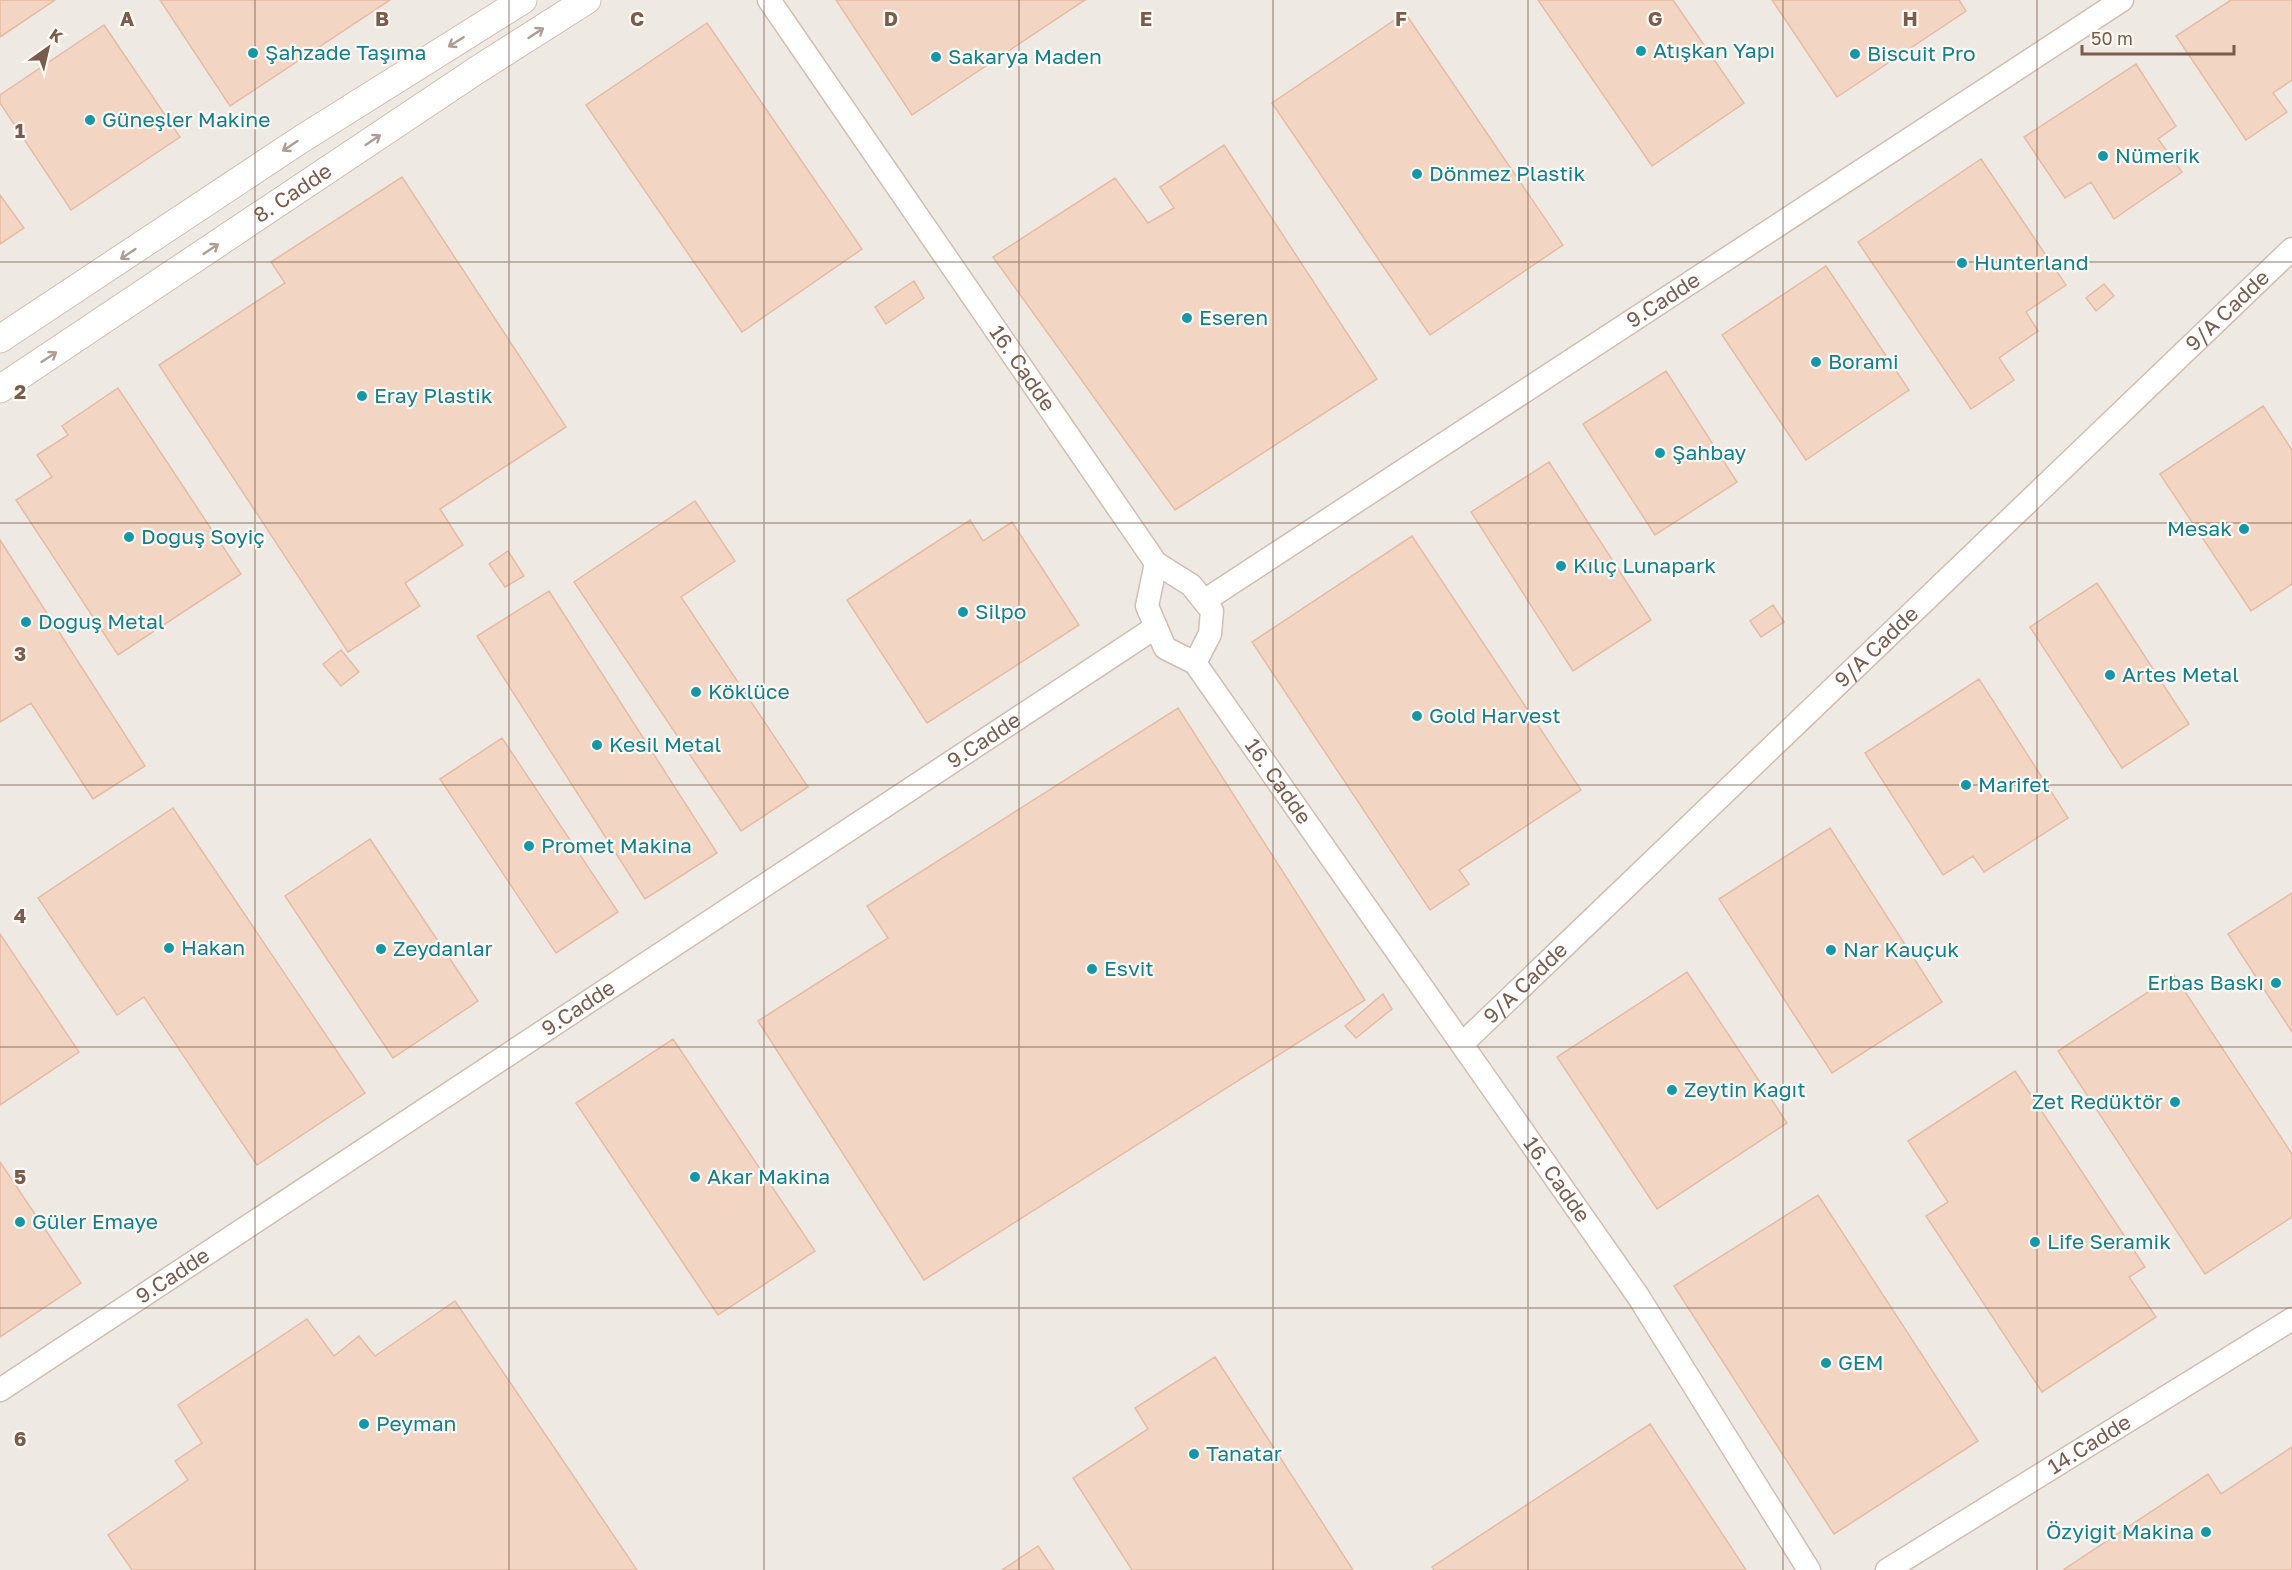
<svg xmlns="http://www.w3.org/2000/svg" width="2292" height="1570" font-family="'Golos Text',sans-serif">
	<rect width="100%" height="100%" fill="#fdf6ec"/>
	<path fill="#efe9e4" d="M0,0H2292V1570H0Z"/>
	<path fill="#f3d5c3" stroke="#e6bba3" stroke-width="1.5" d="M0,0H55L0,37Z
		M160,0H390L230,106Z
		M836,0H1085L912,115Z
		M1538,0H1673L1744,103L1652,166Z
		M1772,0H1959L1966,11L1837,97Z
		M2231,0H2292V80L2273,93L2287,112L2246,140L2176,36Z
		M1405,13L1563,245L1430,335L1272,103Z
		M707,23L862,249L742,332L586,105Z
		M104,25L180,137L71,210L0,103V95Z
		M2136,64L2176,126L2158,139L2182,172L2114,219L2091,182L2065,198L2024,137Z
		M1224,145L1377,379L1175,510L993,257L1115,178L1148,223L1174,208L1160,187Z
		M1981,159L2066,285L2026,312L2038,331L1999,358L2014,380L1971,409L1858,242Z
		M402,177L566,427L440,509L463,545L405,583L420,606L348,652L159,365L285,283L271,262Z
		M0,195L24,228L0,244Z
		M1826,266L1909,390L1806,460L1722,335Z
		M914,281L924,298L886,324L875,307Z
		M2104,284L2114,296L2096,311L2086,298Z
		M1666,371L1737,482L1655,535L1583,424Z
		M118,388L241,574L118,655L16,500L52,477L37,455L68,435L62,426Z
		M2263,406L2292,450V584L2251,611L2160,474Z
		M1549,462L1651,620L1573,671L1471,512Z
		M695,501L735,561L681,597L808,787L741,831L574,582Z
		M970,520L983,541L1012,522L1079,625L927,723L847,600Z
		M1412,536L1581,790L1459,870L1469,884L1430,910L1252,642Z
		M0,540L145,766L93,799L31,703L0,722Z
		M508,551L524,576L505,587L489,564Z
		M2097,583L2189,724L2122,768L2030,627Z
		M549,591L717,853L645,899L477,636Z
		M1773,605L1784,622L1761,637L1750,621Z
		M341,650L359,672L341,686L323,664Z
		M1979,679L2068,818L1984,872L1973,856L1943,875L1865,753Z
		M1178,708L1365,1000L924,1280L758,1021L888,938L867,906Z
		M502,738L618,912L556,953L440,779Z
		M173,808L365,1093L257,1165L144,997L117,1015L38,898Z
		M1830,828L1942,1002L1832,1073L1719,899Z
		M370,839L478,1001L393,1058L285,896Z
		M2292,893V1032L2228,934Z
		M0,934L79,1052L0,1105Z
		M1687,972L1787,1123L1657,1209L1557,1057Z
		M2174,975L2292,1154V1217L2205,1274L2058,1051Z
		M1383,994L1392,1009L1356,1038L1345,1026Z
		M673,1039L815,1251L718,1315L576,1103Z
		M2015,1071L2145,1267L2129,1277L2156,1317L2042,1392L1926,1216L1948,1202L1908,1141Z
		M0,1162L81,1283L0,1337Z
		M1818,1195L1978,1441L1834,1534L1674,1286Z
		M455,1301L637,1570H132L108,1535L188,1480L175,1461L202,1443L178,1405L307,1319L334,1356L359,1336L375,1356Z
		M1215,1357L1353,1570H1132L1073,1478L1148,1429L1135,1408Z
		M1650,1424L1746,1570H1434L1432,1567Z
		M2292,1447V1570H2063L2208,1474L2221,1494Z
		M1038,1546L1054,1570H1002Z"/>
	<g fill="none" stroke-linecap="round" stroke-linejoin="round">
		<g stroke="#d1beb0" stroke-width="25">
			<g id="minor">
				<path id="s1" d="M769,0L1156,563L1147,606L1165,648L1195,663L1638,1296L1809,1570"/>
				<path d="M1156,563L1191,585L1212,611L1210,634L1195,663"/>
				<path id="s2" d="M1204,601L2122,0"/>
				<path id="s3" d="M1462,1044L2292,249"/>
				<path id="s4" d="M0,1390L1156,627"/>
				<path id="s5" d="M1887,1570L2292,1319"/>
			</g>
		</g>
		<g stroke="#d1beb0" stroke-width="29">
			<g id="tertiary">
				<path d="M0,339L300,140L523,0"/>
				<path id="s6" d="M0,389L477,70L587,0"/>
			</g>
		</g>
		<use href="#minor" stroke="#fff" stroke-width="22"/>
		<use href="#tertiary" stroke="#fff" stroke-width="27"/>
	</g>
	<defs><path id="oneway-shaft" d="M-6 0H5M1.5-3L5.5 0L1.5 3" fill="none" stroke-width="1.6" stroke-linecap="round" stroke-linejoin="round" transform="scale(1.5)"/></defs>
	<g stroke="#af9d94">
		<use href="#oneway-shaft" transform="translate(536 33) rotate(-33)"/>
		<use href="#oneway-shaft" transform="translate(456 42) rotate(148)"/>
		<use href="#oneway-shaft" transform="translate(373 140) rotate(-34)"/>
		<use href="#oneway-shaft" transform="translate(290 146) rotate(146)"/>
		<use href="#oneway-shaft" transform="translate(211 249) rotate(-34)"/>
		<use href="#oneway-shaft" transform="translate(128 254) rotate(146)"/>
		<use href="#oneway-shaft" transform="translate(49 357) rotate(-33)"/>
	</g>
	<path fill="none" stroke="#7a5c4d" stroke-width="1.5" stroke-opacity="0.55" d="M255,0V1570M509,0V1570M764,0V1570M1019,0V1570M1273,0V1570M1528,0V1570M1783,0V1570M2037,0V1570M0,262H2292M0,523H2292M0,785H2292M0,1047H2292M0,1308H2292"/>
	<g fill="#0f9aa8" stroke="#fffaf3" stroke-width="2">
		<circle cx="1641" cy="51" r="6"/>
		<circle cx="253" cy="53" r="6"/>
		<circle cx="1855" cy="54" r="6"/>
		<circle cx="936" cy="57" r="6"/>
		<circle cx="90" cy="120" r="6"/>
		<circle cx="2103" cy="156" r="6"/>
		<circle cx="1417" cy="174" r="6"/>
		<circle cx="1962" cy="263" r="6"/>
		<circle cx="1187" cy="318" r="6"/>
		<circle cx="1816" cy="362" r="6"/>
		<circle cx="362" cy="396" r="6"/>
		<circle cx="1660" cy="453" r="6"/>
		<circle cx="2244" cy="529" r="6"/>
		<circle cx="129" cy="537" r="6"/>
		<circle cx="1561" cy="566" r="6"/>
		<circle cx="963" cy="612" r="6"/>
		<circle cx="26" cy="622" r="6"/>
		<circle cx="2110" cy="675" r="6"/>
		<circle cx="696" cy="692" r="6"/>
		<circle cx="1417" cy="716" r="6"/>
		<circle cx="597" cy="745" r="6"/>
		<circle cx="1966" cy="785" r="6"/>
		<circle cx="529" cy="846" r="6"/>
		<circle cx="169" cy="948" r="6"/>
		<circle cx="381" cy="949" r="6"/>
		<circle cx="1831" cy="950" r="6"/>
		<circle cx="1092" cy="969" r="6"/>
		<circle cx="2276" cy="983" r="6"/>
		<circle cx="1672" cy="1090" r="6"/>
		<circle cx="2175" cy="1102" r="6"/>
		<circle cx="695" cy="1177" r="6"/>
		<circle cx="20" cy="1222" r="6"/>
		<circle cx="2035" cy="1242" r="6"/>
		<circle cx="1826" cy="1363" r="6"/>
		<circle cx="364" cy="1424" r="6"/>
		<circle cx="1194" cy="1454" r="6"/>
		<circle cx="2206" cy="1532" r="6"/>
	</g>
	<g text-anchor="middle" stroke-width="4.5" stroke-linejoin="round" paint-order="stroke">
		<g font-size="21" fill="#0d838f" stroke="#fffaf3" text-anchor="start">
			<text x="1653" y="58">Atışkan Yapı</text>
			<text x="265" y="60">Şahzade Taşıma</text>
			<text x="1867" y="61">Biscuit Pro</text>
			<text x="948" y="64">Sakarya Maden</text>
			<text x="102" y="127">Güneşler Makine</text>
			<text x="2115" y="163">Nümerik</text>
			<text x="1429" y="181">Dönmez Plastik</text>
			<text x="1974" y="270">Hunterland</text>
			<text x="1199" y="325">Eseren</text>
			<text x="1828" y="369">Borami</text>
			<text x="374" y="403">Eray Plastik</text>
			<text x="1672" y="460">Şahbay</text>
			<text x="2232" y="536" text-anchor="end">Mesak</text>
			<text x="141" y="544">Doğuş Soyiç</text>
			<text x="1573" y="573">Kılıç Lunapark</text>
			<text x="975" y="619">Silpo</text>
			<text x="38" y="629">Doğuş Metal</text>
			<text x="2122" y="682">Artes Metal</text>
			<text x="708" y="699">Köklüce</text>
			<text x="1429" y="723">Gold Harvest</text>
			<text x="609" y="752">Kesil Metal</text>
			<text x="1978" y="792">Marifet</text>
			<text x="541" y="853">Promet Makina</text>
			<text x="181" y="955">Hakan</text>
			<text x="393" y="956">Zeydanlar</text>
			<text x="1843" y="957">Nar Kauçuk</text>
			<text x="1104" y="976">Esvit</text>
			<text x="2264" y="990" text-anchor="end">Erbas Baskı</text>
			<text x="1684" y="1097">Zeytin Kağıt</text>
			<text x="2163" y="1109" text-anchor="end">Zet Redüktör</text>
			<text x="707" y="1184">Akar Makina</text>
			<text x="32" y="1229">Güler Emaye</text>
			<text x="2047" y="1249">Life Seramik</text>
			<text x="1838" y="1370">GEM</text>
			<text x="376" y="1431">Peyman</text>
			<text x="1206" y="1461">Tanatar</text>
			<text x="2194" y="1539" text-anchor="end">Özyiğit Makina</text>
		</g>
		<g font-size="21" fill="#7a5c4d" stroke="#fffaf3">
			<text dy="7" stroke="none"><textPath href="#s6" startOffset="352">8. Cadde</textPath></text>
			<text dy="7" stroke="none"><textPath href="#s2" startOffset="549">9.Cadde</textPath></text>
			<text dy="7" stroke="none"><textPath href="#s3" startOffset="1060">9/A Cadde</textPath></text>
			<text dy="7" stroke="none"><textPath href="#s1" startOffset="447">16. Cadde</textPath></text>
			<text dy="7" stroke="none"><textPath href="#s3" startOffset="574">9/A Cadde</textPath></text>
			<text dy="7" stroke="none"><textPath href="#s4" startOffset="1179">9.Cadde</textPath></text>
			<text dy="7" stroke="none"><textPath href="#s1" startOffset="951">16. Cadde</textPath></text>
			<text dy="7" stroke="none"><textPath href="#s3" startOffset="88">9/A Cadde</textPath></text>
			<text dy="7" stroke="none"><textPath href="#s4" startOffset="693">9.Cadde</textPath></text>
			<text dy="7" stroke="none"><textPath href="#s1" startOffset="1437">16. Cadde</textPath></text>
			<text dy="7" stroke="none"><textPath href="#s4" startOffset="207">9.Cadde</textPath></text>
			<text dy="7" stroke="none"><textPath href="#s5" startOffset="238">14.Cadde</textPath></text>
		</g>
	</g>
	<g font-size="20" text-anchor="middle" font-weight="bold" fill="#7a5c4d" stroke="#fffaf3" stroke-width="4.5" stroke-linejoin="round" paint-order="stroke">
		<text x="127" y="26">A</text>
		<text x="382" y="26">B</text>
		<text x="637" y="26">C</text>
		<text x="891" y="26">D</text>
		<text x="1146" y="26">E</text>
		<text x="1401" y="26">F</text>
		<text x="1655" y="26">G</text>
		<text x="1910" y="26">H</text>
		<text x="20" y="138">1</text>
		<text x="20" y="399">2</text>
		<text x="20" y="661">3</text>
		<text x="20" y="923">4</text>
		<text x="20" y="1184">5</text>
		<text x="20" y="1446">6</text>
	</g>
	<g transform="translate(48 48) rotate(34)" stroke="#fffaf3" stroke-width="4.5" paint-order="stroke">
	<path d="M0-4.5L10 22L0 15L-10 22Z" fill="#7a5c4d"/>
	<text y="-9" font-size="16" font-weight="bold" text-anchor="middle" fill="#7a5c4d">K</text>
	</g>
	<path d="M2082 45v9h152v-9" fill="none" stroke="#7a5c4d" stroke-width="3"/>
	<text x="2091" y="45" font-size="18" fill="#7a5c4d" stroke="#fffaf3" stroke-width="4.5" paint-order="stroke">50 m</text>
</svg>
